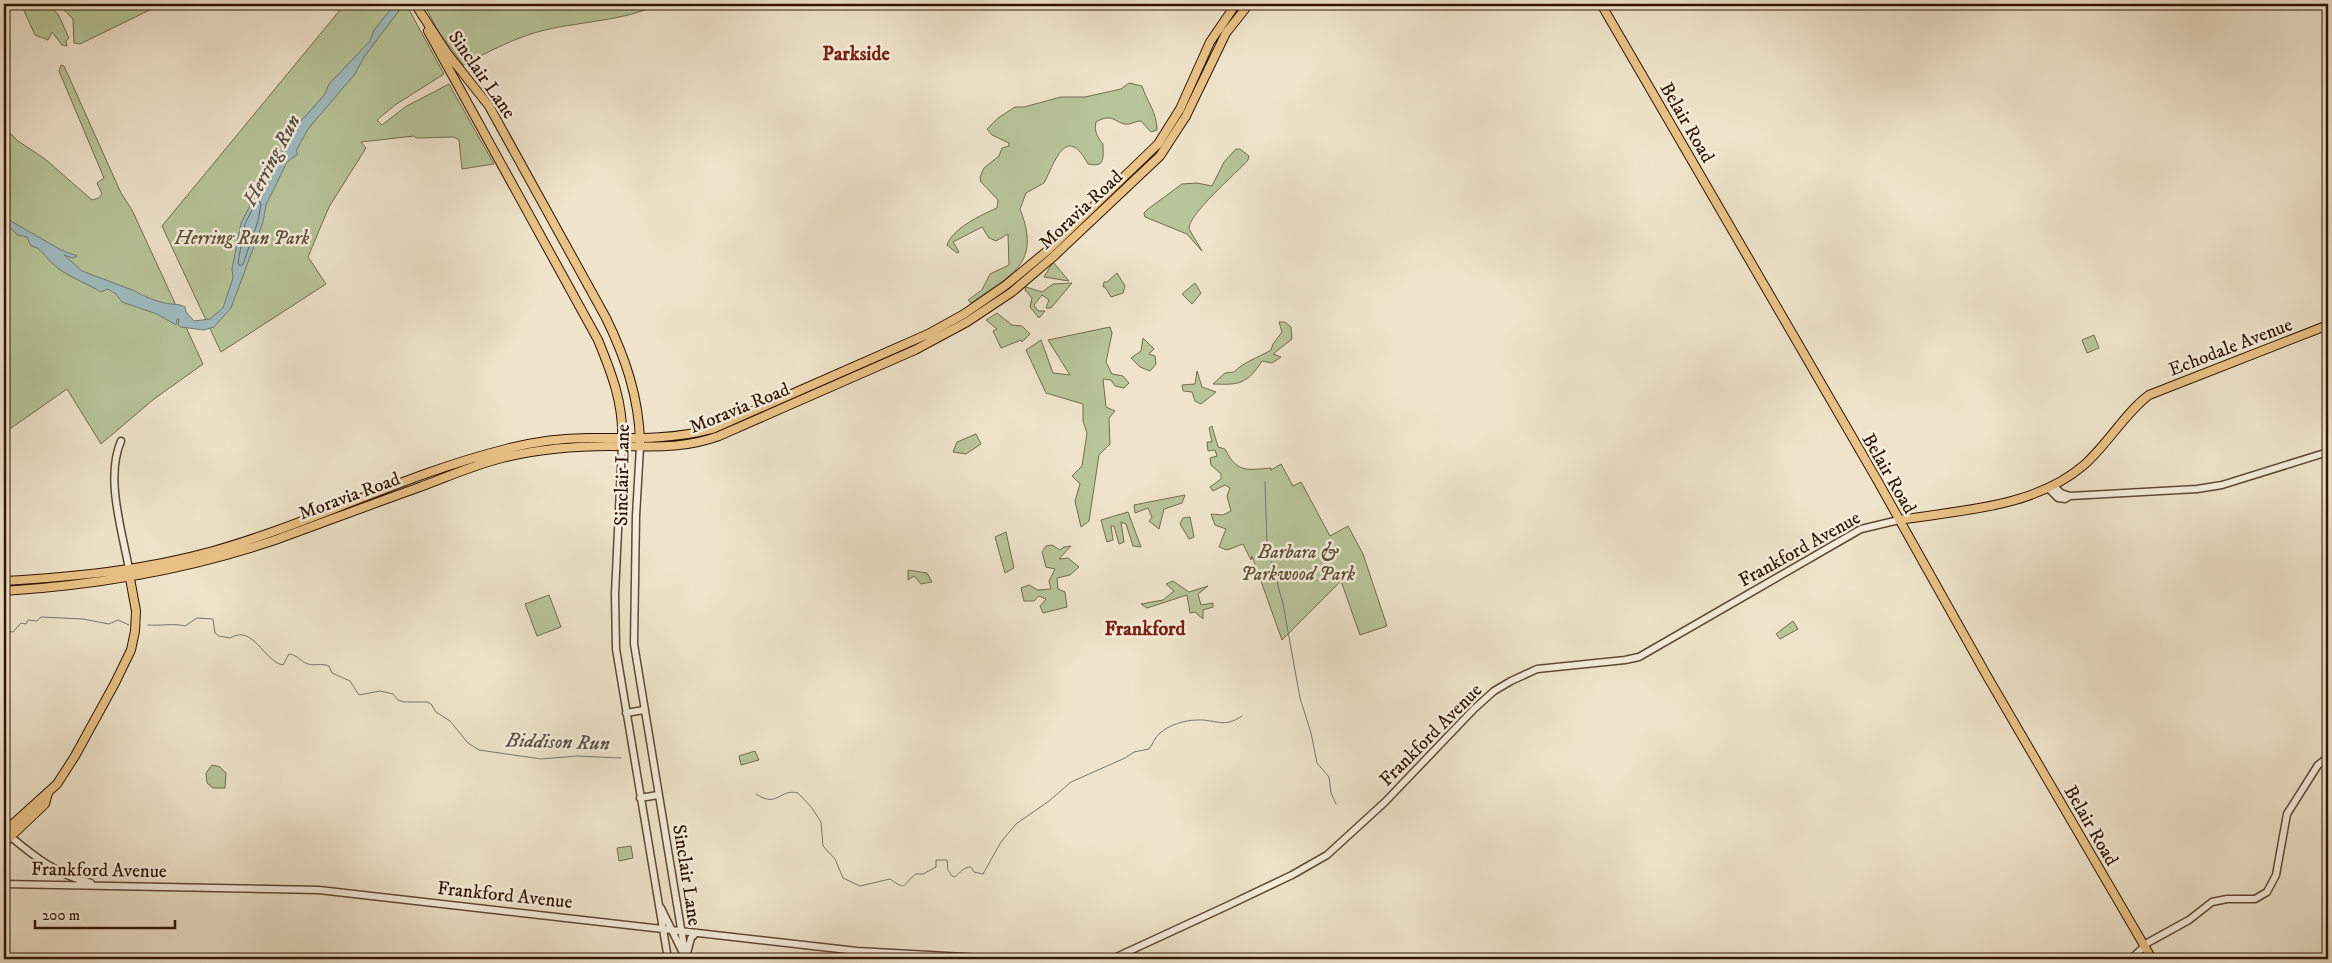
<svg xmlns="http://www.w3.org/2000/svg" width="2332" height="963" font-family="'IM FELL DW Pica',serif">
	<rect width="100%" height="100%" fill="#efe4cb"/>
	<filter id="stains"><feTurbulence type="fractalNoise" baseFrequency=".004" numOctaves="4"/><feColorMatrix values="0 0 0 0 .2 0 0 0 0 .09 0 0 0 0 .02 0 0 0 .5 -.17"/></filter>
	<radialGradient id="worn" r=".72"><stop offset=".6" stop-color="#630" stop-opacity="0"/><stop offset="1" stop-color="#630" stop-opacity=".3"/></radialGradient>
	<path fill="#b7c599" stroke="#746c4e" d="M21,4H47L58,14L69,38L66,41L67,46L62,45L52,32L48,40L35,35Z
		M58,4H162L80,44L74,43L73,19Z
		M345,4H406L444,74L395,105L377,120L382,125L405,107L449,84L494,164L462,169L459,140L454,137L416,138L414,136L361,142L366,148L329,207L308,257L326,284L221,352L162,226Z
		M424,4H660C623,21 584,21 545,30C516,37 490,51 463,65L438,31Z
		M61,65L64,66L121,193L132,210L203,364L154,399L101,444L67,389L4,433V127L18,141L45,159L92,200L99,198L102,194L97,183L104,178L59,71Z
		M1129,83L1142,86C1147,102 1157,112 1157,130L1151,132L1141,121C1136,121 1133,123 1129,124C1117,126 1114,111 1096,122C1094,131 1097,137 1103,144C1103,157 1106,168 1088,164C1066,123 1055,162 1044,183L1026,193L1020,209C1042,265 1011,274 971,303L968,300L982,290L990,274L1009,265L1008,234L996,241L989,238L982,227L953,242L959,252L957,253L947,245C953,228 981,215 997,208L998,200L981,182L980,177L984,168L999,156L1002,148L1009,146V143L992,135L987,129L998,118L1015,107H1024L1061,97H1085L1121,89Z
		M1236,149H1240L1249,156L1248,160C1236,174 1188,214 1189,229L1202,251L1187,234L1145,217L1144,213L1148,209L1182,184L1197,183L1212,186L1224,162Z
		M1053,262L1069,281L1044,277Z
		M1117,273L1125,286L1123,293L1111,297L1105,287H1103L1104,282H1107Z
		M1072,283L1051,308H1046L1049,300L1042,295L1034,305L1038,311H1045L1039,318L1030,307L1032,298L1025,290L1026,287L1042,292L1053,284Z
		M1195,283L1201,293L1192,304L1182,294Z
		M997,313L1012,325L1022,326L1030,334L1022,342L1021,340L1001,348L993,331L997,329L986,320Z
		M1279,322H1285L1291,327L1292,339L1273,354L1281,357L1272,363L1262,361C1247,384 1240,385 1213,384L1225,373L1234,372C1242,363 1259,357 1271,350L1273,344L1282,332Z
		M1110,327L1112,333L1106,362L1112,374L1123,376L1129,383L1124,388L1115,386L1111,380L1103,379L1106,407L1115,411L1109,418L1110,444L1099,455L1089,521L1081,527L1075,501L1080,484L1072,476L1082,466L1087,433L1083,421V404L1046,393L1026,350L1041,340L1053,373L1070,375L1048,340Z
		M2094,335L2099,348L2087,353L2082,340Z
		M1143,338L1154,349L1149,354L1155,356L1156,364L1150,371L1140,367L1131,358L1141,351Z
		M1197,371L1202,387L1216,392L1201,404L1195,401L1192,392L1183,391L1182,385L1195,384Z
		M1212,426L1218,447L1225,449C1237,473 1246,470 1271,468V470L1281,464L1293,486L1301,482L1330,536L1348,526L1363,554L1387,626L1360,635L1341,581L1282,640L1252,556L1251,560L1243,544L1227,550L1219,547L1226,529L1215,525L1211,514L1223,515L1231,511L1227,496L1230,488L1225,485L1213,491L1210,487L1221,479V474L1211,465L1210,458L1217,456L1215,450L1208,451L1207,442H1212L1209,428Z
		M976,434L981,444L966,454L953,452L957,442Z
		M1185,495L1182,503L1164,509L1159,529L1149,521L1152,517L1148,508L1135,513L1134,505Z
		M1128,512L1141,547L1133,546L1126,524L1121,522L1124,542L1119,544L1114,526H1111L1113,540L1107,542L1101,520Z
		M1190,517L1194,537L1189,539L1180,524L1183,518Z
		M1006,532L1014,568L1005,573L995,537Z
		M1052,545L1060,550L1064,547L1071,546L1059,559L1068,558L1079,567L1070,575L1057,578L1058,589L1065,592L1067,607L1043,613L1040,606L1046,599L1039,596L1034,601H1024L1021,588L1029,585L1038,590L1051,589L1049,581L1055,569L1046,567L1042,552L1046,546Z
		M908,570L927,573L932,582L921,584L914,576L908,580Z
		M1173,581L1189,592L1208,586L1198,594L1201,605L1213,603V607L1203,610V619L1195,612L1190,613L1187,595L1147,608L1141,604L1163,600L1174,591L1166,584Z
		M549,595L561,627L537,636L525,604Z
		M1793,621L1798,629L1780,639L1776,634Z
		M755,751L759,760L741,765L739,756Z
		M212,765L220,767L226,773L225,788H213L207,783L206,773Z
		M631,846L633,858L619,861L617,848Z"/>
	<path fill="#9fbcc2" stroke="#737976" d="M395,4H404L364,57L355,74L308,129L296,151L298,154L287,162L266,205L263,222L231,308L214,327L204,330L181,327L178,325L179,319H177L176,325L157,314L122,302L116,294L108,289L101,292C85,282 65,276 52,263C45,257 42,248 31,246L27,237L17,235L14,231L4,224V217L61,250L77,256L73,258L64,255L82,271L135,291C143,296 155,301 165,303C172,305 178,303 185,307L186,312L194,321L210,319L223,308L233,278L232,269L241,223L264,178L274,167L293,130L325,94L329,84L370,41L374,30Z"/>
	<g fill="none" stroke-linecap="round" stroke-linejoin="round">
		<path stroke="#686862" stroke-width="1" d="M259,201L261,204L258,221L243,264L240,266L238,263L245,224L256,202Z"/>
		<path stroke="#737976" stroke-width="1" d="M1265,482L1267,544L1283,604L1300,698L1311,733L1317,763L1329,777L1331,793L1336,804
			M4,608L6,609L4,617
			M4,624L7,631L13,632L21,623L26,624L28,620L37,621L41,617L83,619L109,624L118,620L129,625
			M148,625C161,626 173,623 185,626L197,618L213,619L215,633L219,636L230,638C254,624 263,661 283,665L289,654C298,655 301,662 308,664C315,666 321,663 329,666L332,673L350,681L359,695L380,691L393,694L398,700L404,702H427L431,704L436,712L450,721L468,743L479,750L541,759L577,756L621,758
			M756,794C778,809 779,788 798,793L812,808L821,822L823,846L835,859L843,878L860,886L890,879C908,892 902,884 916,874H923L936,867V860H947L948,870L952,876L955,877C960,873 963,867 971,867L974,872L983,874L1001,842L1016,824L1049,801L1071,782L1125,758L1134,752L1149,749C1153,744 1155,737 1160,733C1169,725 1185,720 1197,720C1216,719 1223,729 1242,716"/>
		<g stroke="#604835" stroke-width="9">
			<path id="minor" d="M121,441C105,478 122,530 129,569
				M622,446L615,594L616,649L668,959
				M640,447L636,516L634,644L686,959
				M2054,486L2061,493L2070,496L2197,489L2222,485L2328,452
				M2049,489L2058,498L2065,499L2070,496
				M626,713L644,710
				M640,798L658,795
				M11,837C36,858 58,875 91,883
				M4,884L319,890L857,951L1001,959
				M661,908L682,951
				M686,957L691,938L696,933
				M1112,959L1229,905L1292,875L1327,855L1385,802L1474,709L1494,691L1511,681L1537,669L1625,660L1639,657L1861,529L1899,520
				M2131,959L2149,942L2189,920L2212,902L2227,899H2255L2267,892L2276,875L2287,814L2318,765L2328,757"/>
		</g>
		<g stroke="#301403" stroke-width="10">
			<path id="major" d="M415,4L447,53L489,106L606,318C625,357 639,397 640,442
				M1601,4L1876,478L1987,676L2152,959
				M428,31L598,340C612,374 624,405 622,442
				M1899,520C1961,510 2034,508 2084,465C2108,444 2124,414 2149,395L2328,325
				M4,581C74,577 145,570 213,551C313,523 405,474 506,449C533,442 560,438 588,438C629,438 672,440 712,429L928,334L964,314L1006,285L1047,251L1158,144L1180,109L1210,42L1236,4
				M4,591C98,585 188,570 278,539C325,522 372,504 420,487C447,477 474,465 502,458C538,449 573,446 610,446C650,446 680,450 719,436L915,350L967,322L1012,292L1053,257L1160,156L1186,116L1226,33L1249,4
				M4,832L57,784L75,756L115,683L131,650L135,631L136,611L129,573
				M4,843L45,804L48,793"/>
		</g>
		<use href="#minor" stroke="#f5eddd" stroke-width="6"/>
		<use href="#major" stroke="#e8c286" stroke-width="8"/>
	</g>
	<g text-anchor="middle" stroke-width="5" stroke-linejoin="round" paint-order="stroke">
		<g font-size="19" fill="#301403" stroke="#f5eddd">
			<text transform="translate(483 74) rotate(55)" y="7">Sinclair Lane</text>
			<text transform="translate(1688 122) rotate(60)" y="7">Belair Road</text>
			<text transform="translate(1080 209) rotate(-43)" y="7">Moravia Road</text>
			<text transform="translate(2230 346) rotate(-21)" y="7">Echodale Avenue</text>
			<text transform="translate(739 407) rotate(-22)" y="7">Moravia Road</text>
			<text transform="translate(1890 473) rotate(60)" y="7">Belair Road</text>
			<text transform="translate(621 475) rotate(-89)" y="7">Sinclair Lane</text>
			<text transform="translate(349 495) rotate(-20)" y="7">Moravia Road</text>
			<text transform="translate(1799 548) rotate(-29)" y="7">Frankford Avenue</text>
			<text transform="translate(1430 734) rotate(-45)" y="7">Frankford Avenue</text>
			<text transform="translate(2092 825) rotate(60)" y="7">Belair Road</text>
			<text transform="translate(99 869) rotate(1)" y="7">Frankford Avenue</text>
			<text transform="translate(688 875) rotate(81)" y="7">Sinclair Lane</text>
			<text transform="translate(505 894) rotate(6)" y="7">Frankford Avenue</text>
		</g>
		<g font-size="19" font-style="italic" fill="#5f5238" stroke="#f5eddd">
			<text x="242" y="244">Herring Run Park</text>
			<text x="1298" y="558">Barbara &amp;<tspan x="1298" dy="22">Parkwood Park</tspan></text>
		</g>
		<g font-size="20" font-weight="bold" fill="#7a1f14" stroke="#f5eddd">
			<text x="856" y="60">Parkside</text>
			<text x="1145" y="635">Frankford</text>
		</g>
		<g font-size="20" font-style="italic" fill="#574f46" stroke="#f5eddd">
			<text transform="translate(271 160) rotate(-62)" y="7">Herring Run</text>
			<text transform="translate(558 741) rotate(2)" y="7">Biddison Run</text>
		</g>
	</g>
	<rect width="2332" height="963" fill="none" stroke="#efe4cb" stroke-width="20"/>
	<rect x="5" y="5" width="2322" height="953" fill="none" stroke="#301403" stroke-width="2.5"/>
	<rect x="10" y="10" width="2312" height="943" fill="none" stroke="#301403"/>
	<path d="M35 920v8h140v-8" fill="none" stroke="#301403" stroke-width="2.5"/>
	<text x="42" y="920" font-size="15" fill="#301403" stroke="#f5eddd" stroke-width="4" paint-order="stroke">200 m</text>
	<rect width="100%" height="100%" filter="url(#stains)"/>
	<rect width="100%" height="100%" fill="url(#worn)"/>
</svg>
